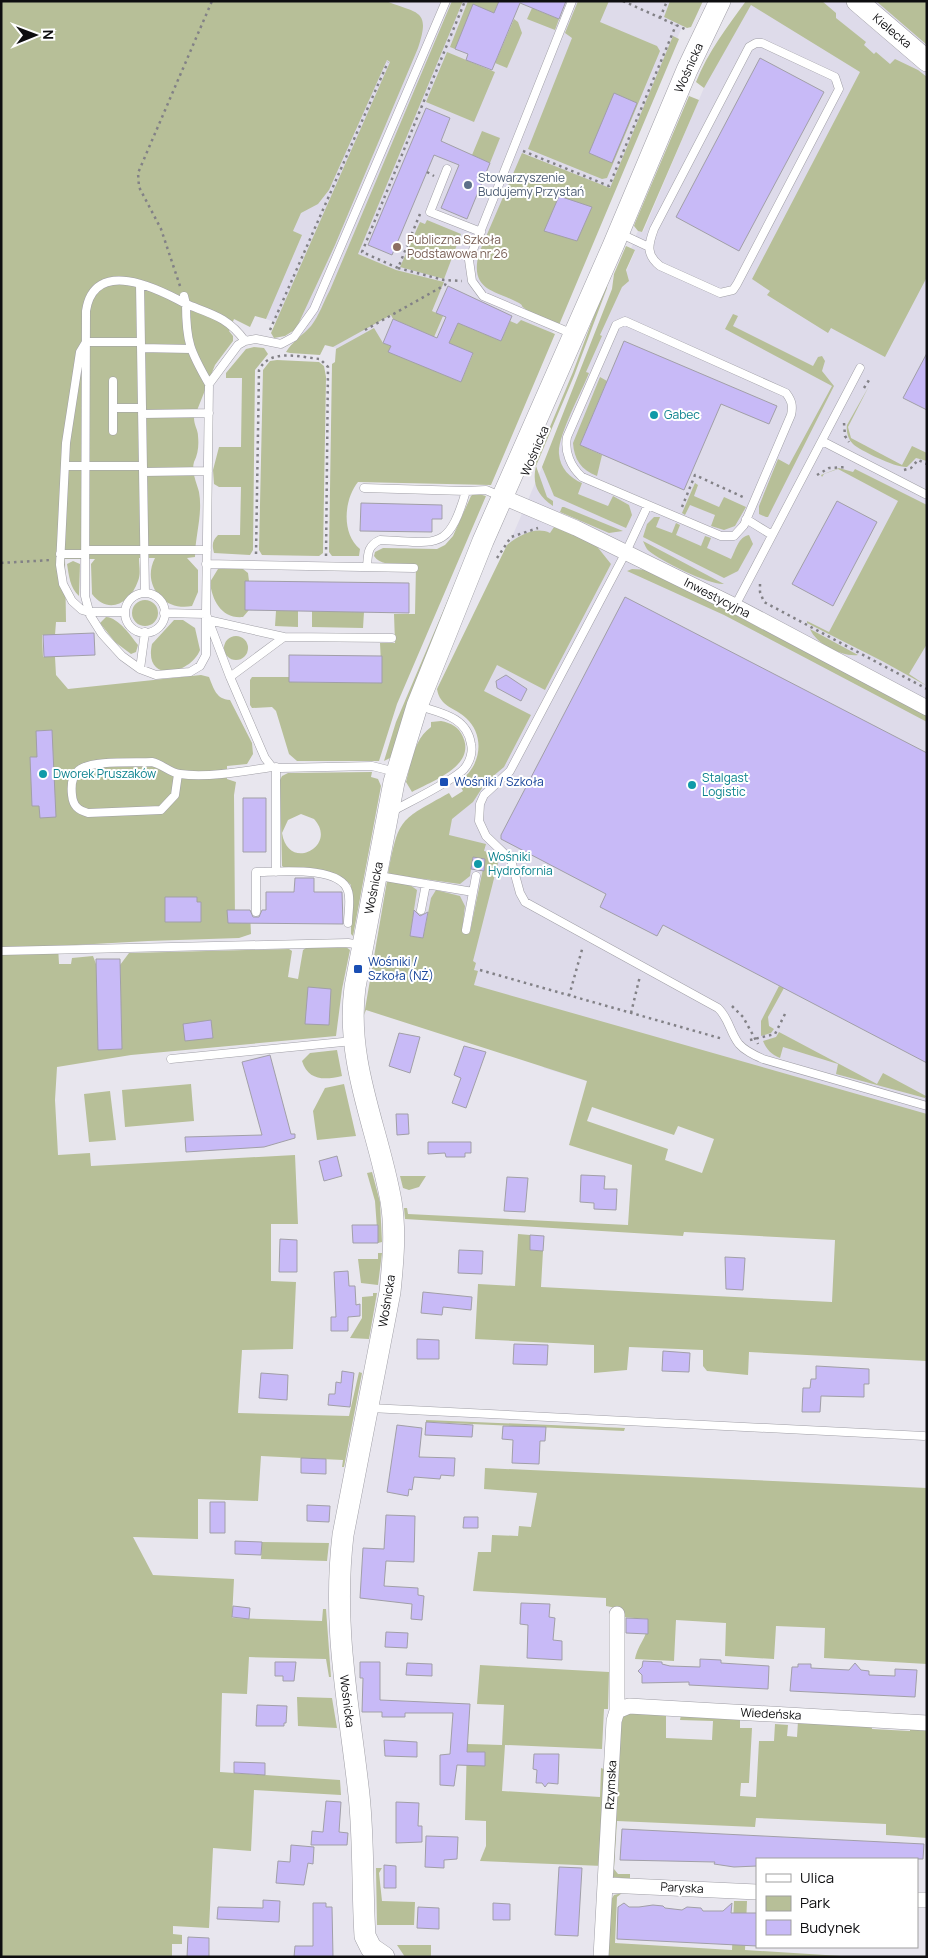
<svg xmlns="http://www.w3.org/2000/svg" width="928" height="1958" font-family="Manrope,sans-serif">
	<rect width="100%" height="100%" fill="#e8e6ee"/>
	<path fill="#dedbea" d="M310,1H693L512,428L335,362L336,348L302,339L291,328L255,315Z
		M753,1H927V1186L544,1068L521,1043L377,949L400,830L480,783L497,717L444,695L635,251L631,249L636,235L638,231L643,232L706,83Z"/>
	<path fill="#b7bf98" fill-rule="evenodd" d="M1,1H386C418,14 431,9 418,48L335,245L296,329L285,336L274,338L271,333L390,62L387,60L329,190L318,204L301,213L293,231L302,235L266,319L255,316L250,327L234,319L229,331L233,336V341L215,365L194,418C194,425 198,430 198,436C199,446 198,454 194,462C191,472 197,483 199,492C203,514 195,536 195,557L187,558L198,570V592L192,606C164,612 141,584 155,558H139C139,566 141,574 138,581C130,604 108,615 92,594L91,564L95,559H65L66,622H56L55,635H42L43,657H55L56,675L68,689L201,675L209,677C214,689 216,699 230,700L252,743L253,754L247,764L227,766V779L236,782L234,795L235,923L250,912L251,934L239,938L148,941L58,946L59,964H71L72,958L93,956L96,964L99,1050L122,1049L120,965L129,953L289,949L292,951L288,977L298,979L303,950L306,948L345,946L350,950L342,989L336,1036L131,1055L57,1067L55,1100L58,1155L90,1153L91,1166L295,1155L298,1224H271V1281L296,1282L293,1349L242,1350L238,1413L349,1416L359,1372L362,1373L344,1467H342L343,1460L261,1456L258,1501L198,1499V1539L133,1537L153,1575L234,1579L232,1618L322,1621L323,1609H326L331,1677H329L326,1659L249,1657L247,1694L222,1693L220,1772L340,1780L341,1795L254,1790L251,1851L213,1848L209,1928L173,1926V1934L182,1935V1944H172V1957H1Z
		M452,1H463L358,254L396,270L444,282L432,311L443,316L434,337L393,319L391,315L333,347L325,345L320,355L290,353L286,352C291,343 304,334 311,326C319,316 324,301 330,290Z
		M468,1H499L494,13L473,5L455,49L450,47Z
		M578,1H609L600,22L657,46L660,51L607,178L602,179L528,149L572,38L565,33Z
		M670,1H703L691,27L687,28L664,17Z
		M746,1H822L836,13V18L866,42L864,45L874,54L876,52L890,64L895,59L918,70L927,77V277L885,357L831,328L828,333L767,295L770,291L752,279L860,72L751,5L704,88L696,82C708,52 727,27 746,1Z
		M876,1H927V45Z
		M532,8L559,19L555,30L527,19Z
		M514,19L518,22L522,33L507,68L495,63Z
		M673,36L679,39L559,325C549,320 533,316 524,308C519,304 525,307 519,303C495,290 469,291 479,253L522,153L610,188Z
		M447,52L495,72L474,122L426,102Z
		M689,96L699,100L642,232L638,231L634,226L635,223Z
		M482,131L500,138L490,163L472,155Z
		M427,220L461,234L444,279L400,267L420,222L425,224Z
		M626,246L635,250L626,270L629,281L622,287L600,335L602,336L586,372L589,373C582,391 557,437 559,454C560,468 570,478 582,483L578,494L608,506L613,496L629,505L632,515L626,528L554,496L542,467L612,289L614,274Z
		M608,278L607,288L574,376L536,466L547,497L553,501V506C537,495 532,484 536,466L534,465L573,372Z
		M733,314L738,316L733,326L813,366L818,357L822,356L825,361L822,371L834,386L768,517H766L759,514V506L778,459L789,465L832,386L725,329Z
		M521,320L555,334L491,485L358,482C344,499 341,534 360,549L359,556H332L329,552L332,364L335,362L336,349L374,328L383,343L391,346L389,352L461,382L473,354L449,343L458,323L501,341L510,321L517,324Z
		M254,347L264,348L268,354L255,370L253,550L250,555L214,553C212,545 212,541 218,535H240L241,487H219L214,484L213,470L219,447H241L242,378H226V373L246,349Z
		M277,360L319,362L324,366L326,377L323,553L319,556L262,555L259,550L263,370L270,361Z
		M600,377L607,381L580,445L602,455L597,476C581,470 574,459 573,443Z
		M869,386L848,427L851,438L902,465L912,446L927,453V461L916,458L907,467C896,468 861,451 853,444C848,439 846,432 847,425Z
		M839,468L853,472L855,469L927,505V644L909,674L927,686L882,661L807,623V621L829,632L898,501L838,469L824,474L822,477L821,475Z
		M695,483L698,485L694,496L719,507L724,497L746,507L735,526L724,530L711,526L715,515L690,505L685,515L682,513Z
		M475,493L486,496L397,704L379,761H297L289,754L276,711L272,707L252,708L250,705V680L252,677H289V682L382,683L380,643H395L394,614H415L416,565C404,563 382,568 374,556L375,552L383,548L437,549L445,545L453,536L471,496Z
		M562,507H564L623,531L609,533L560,512Z
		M654,517H660L656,527L672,533L676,523L680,525L676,535L701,546L705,536L711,538L707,548L731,559C736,550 738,537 749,535L753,544L738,571L724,578L643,537L647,524Z
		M554,527L595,544L611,564L545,690L497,665L484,691L531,715L504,767L486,782L473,802L452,819L449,835L486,844L484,851L500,855L473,961L476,963L474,970L478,971L474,985L927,1114V1361L749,1352L748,1375L707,1371L703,1366V1350L629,1347L627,1370L594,1373V1345L475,1339L478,1284L515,1286L518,1234L530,1235V1250L543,1251L541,1287L832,1302L835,1240L684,1232L683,1236L405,1219L404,1208H407L408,1214L628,1225L632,1165L569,1145L587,1081L366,1010L364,1015L387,881L410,885L417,890L410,936L423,938L431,898L436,890L460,896L465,906L462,931L470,932L485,859L473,857L470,876L460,884L388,874C399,817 399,821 449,793L452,798L463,791L458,782C481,768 486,736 466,718C454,707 440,707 437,689L507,545C519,535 536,526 550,533ZM592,1107L674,1135L678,1126L714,1139L702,1173L665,1160L668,1149L587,1121Z
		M643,541L724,584C709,585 661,561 649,551C646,549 645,545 643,541Z
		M472,543L392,757L384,761L396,722Z
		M73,561L80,564L79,596C70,588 69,576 67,564Z
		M231,567L243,569L248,573L249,581H245V610H249L243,617C222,619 212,601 210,582L218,569Z
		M632,569L650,570L927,716V722L724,615L627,571Z
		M132 613a13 13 0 1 1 26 0a13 13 0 1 1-26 0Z
		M276,611H298V627L275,626Z
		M312,611L364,612L363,628L312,627Z
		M106,617C119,618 130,635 138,645L136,652L131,654L115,642L100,623Z
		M174,620H183L195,628L200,650C191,674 143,685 152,644Z
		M810,629L858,655C842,657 816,644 810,629Z
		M224 648a12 12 0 1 1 24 0a12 12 0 1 1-24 0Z
		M441,721C451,723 459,727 463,737C476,766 432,781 412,792L406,782C411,763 414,739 431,727V722Z
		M372,772L371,777L378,779L381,786L353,936L351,934V885C332,867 309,869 285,868L282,866L280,780L282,776L288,773ZM301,814L314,819C339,846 288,873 282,833L288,820Z
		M779,986L784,988L768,1017L769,1026L774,1029L771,1033L761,1036V1021Z
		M779,1032L877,1084L883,1073L926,1096L925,1098L836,1074L838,1064L783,1047L780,1058C771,1054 767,1050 763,1041L776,1037Z
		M337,1050L342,1076C325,1080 308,1081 302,1061L310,1053Z
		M191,1084L194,1121L125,1127L122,1090Z
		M344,1084L356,1136L317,1140L313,1111L325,1088Z
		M110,1091L116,1140L89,1142L84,1094Z
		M372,1172L380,1202L382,1242L378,1243L375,1201L367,1173Z
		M400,1176H426L419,1187L409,1190L403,1188Z
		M378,1253H382L378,1285L361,1283L358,1259H378Z
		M373,1293H377L369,1339L350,1338L362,1318V1297L373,1296Z
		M426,1420L625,1428L624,1431L426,1422Z
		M485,1468L927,1488V1664L824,1658L825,1628L776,1626L774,1659L725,1656L726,1623L676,1620L674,1661L635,1659C639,1641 648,1639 648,1619L621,1617V1609L606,1606V1598L473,1591L478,1552H491L492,1535L518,1536L519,1526L531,1527L537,1493L484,1489Z
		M262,1542L329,1543L327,1561L261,1559Z
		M480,1665L609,1672L608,1709H604L602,1749L505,1745L502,1791L600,1797L601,1768L604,1769L603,1866L480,1861L486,1846V1821L465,1820L467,1744L502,1745L504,1705L477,1704Z
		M297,1697L332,1698L337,1728L298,1726Z
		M627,1713L666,1715V1738L712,1740L713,1721L680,1720L681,1715L740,1719V1728H752L749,1783H741L740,1796L756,1797L759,1741H774L775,1724L788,1725L787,1736L797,1737L798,1721L872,1726V1729L910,1731V1727L927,1728V1838L886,1835V1824L756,1818L755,1827L617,1821L614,1869L618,1874H630V1879L613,1877L612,1875L621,1718Z
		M376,1868H382L379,1873L382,1901L415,1902L414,1925H377Z
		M622,1893L617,1897L615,1943L732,1950L734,1901H747L745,1950L857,1957H606L611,1900L614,1895Z
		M397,1945H431V1957H405Z"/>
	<path fill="#c8baf7" stroke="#a19fa7" d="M499,1H566L559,19L520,3L492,70L466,60L468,54L455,49L473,4L494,13Z
		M760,58L824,92L739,251L676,217Z
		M614,93L637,103L612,163L589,153Z
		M426,108L450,118L441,141L490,163L467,219L441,208L459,165L434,155L392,255L368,245Z
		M559,196L592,207L577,241L544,231Z
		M448,286L512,316L501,341L458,323L449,343L473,353L461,382L388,352L391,346L383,343L393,319L437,338L446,317L436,313Z
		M624,341L777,406L769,424L721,404L684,490L580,445Z
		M927,353V410L903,398Z
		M837,501L877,522L833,606L792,584Z
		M361,503L442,505V519H432V532L360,531Z
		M245,581L409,583V613L245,610Z
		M625,597L927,753V1063L663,925L657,936L600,907L606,894L501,839V835Z
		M94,633L95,655L44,657L43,635Z
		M289,655L382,656V683L289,682Z
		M506,675L527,689L521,701L497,688L496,681Z
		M52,730L56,817L40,818L39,806H32L30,757H37L36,731Z
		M243,798H266V852H243Z
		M473,857L485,859L484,871L471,869Z
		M295,878H314V892H342L343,924L228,923L227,910H250L253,917H259L262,910H266V892H294Z
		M165,897H197V902H201V922H165Z
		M414,910L420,916L428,912L423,938L410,936Z
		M96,959H120L122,1049L98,1050Z
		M308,987L331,989L329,1025L305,1024Z
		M211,1020L213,1038L185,1041L183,1024Z
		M399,1033L420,1037L410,1073L389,1066Z
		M464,1046L486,1052L466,1108L452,1103L461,1078L454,1075Z
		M270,1055L291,1134H295V1138L264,1147L186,1152L185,1137L262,1135L242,1062Z
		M396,1114H408L409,1134L397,1135Z
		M428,1142H471V1153H465V1157H446L445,1153L428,1154Z
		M337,1156L342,1176L324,1181L319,1161Z
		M581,1175L605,1176L604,1189H617L616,1210L594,1209V1203L580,1202Z
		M507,1177L528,1178L525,1212L504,1211Z
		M352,1225H378V1243H353Z
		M530,1235L544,1236L543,1251L530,1250Z
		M280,1239L297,1240V1272H279Z
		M459,1250L483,1251L482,1274L458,1273Z
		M725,1257L745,1258L743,1290L726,1289Z
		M348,1271L349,1286H355L356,1305L360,1304V1316L348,1317V1331H331V1317H336L334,1272Z
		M423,1292L472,1297L471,1310L443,1307L442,1315L421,1313Z
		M417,1339L439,1340V1359H417Z
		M514,1344L548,1345L547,1365L513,1364Z
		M663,1351L690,1353L689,1372L662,1371Z
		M816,1366L869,1369V1384H864V1397L821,1396L820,1412H802L803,1388H810L811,1379H816Z
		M342,1371L354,1373L350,1407L328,1405L329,1394H335L336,1382L341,1383Z
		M261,1373L288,1375L287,1400L259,1398Z
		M426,1422L473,1425L472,1437L425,1435Z
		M397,1425L422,1428L419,1457L455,1458L454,1476L441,1475L440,1479L414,1477L412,1490L409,1489L408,1496L387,1492Z
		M503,1426L546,1427L545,1441H540L539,1464L512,1463L513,1440L502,1439Z
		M301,1458L326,1459V1474L301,1473Z
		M210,1502H225V1533H210Z
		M307,1505L330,1506L329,1522L307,1521Z
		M386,1515L415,1516L414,1562L386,1561L384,1586L418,1588V1595L424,1596L422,1620L411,1619L412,1604L360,1598L363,1548L384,1549Z
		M464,1517H478V1528H463Z
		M235,1541L262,1542L261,1555L235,1554Z
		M521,1603L550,1604L549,1617L555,1618L553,1640L562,1641V1660L527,1658L528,1625L520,1624Z
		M233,1606L250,1608L249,1619L232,1617Z
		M626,1618L648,1619V1634L626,1633Z
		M386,1632L408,1633L407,1648L385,1647Z
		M700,1659L721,1660V1663L769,1666L768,1689L689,1685V1682L642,1683V1675L638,1671L642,1667L643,1661L662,1662V1664L670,1666L700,1667Z
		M275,1662H296L294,1681H283V1676H275Z
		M360,1662H380V1700L470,1704L467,1752H485V1766L457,1765L454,1786L440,1785V1755L450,1754L453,1713H405V1717H382V1712H362L363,1678H360Z
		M407,1663L432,1664V1676L406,1675Z
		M855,1663L861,1670L869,1671V1675L895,1676V1669L917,1670L915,1697L790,1691L792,1667H798V1664H811V1668L849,1670Z
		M257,1705L287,1706L286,1723H284V1726H256Z
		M384,1740L417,1742V1757L385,1756Z
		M534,1754H559L558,1784L548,1783L545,1787L542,1783H536L537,1770L533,1769Z
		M234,1762L265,1763V1775L234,1773Z
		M326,1801L341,1802L339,1832L348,1833L347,1845H311L312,1831L323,1832Z
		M396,1802L419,1803L418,1826H422V1842L396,1843Z
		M622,1829L924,1844L923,1859H757V1866L734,1867L714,1864L715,1862L620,1860Z
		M426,1836L458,1837L457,1859L444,1860V1868L425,1867Z
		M291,1845L314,1847L313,1864L308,1863L304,1885L276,1883L278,1861L290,1862Z
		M384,1865L396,1866V1888H384Z
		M559,1867L582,1868L578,1936L555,1935Z
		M263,1900L280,1901L279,1922L217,1919L218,1907L263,1908Z
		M313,1903H326V1907H332L333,1957H294L295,1946H313Z
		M493,1903L510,1904V1920H493Z
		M624,1903L629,1907H639L653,1905L663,1906L665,1908L682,1910L687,1907L701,1908L703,1911H723L732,1903L731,1913H757V1946L617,1939L618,1907Z
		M418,1907L439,1908V1929L417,1928Z
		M188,1937L209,1938V1957H187Z"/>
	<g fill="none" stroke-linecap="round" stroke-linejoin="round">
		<g stroke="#a09fa6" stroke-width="9">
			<path id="lane" d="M572,1L469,260L472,281L483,296L573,334
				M756,43H762L835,77L839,89L737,284L733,290L720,293L660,266C646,255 648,245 654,229L749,47Z
				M447,169L430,212L481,232
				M619,233L649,247
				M140,284L145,593
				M625,321L786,393C792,401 793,406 791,415L744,525L734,536H721L582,477C571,467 564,452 567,437L616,325Z
				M141,348L191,349
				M113,381V408H142
				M209,384C190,351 186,342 186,304C211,314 228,317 245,341
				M142,414L209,413
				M113,431V408
				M822,441L925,494
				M65,466H143
				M143,472L208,471
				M364,488L466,491C448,553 437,542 380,540C367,546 368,554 367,567
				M466,491L486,490L500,496
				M648,505L626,552L510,771L484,795L480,804L479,821L486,836L511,860L520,893L525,902L718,1008C729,1018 730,1033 739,1044C745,1051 754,1055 763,1059L927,1106
				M746,519L772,535
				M86,550H207
				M60,554H85
				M206,564L414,568
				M125 613a20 20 0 1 1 40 0a20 20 0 1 1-40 0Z
				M735,606L860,368
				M125,612H89L82,610L72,601L63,584L60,565L66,443L80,352L86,342H141
				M164,613L206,614V655L200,666L190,672L156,675L140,669L122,656L102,634L90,615L85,596L86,311C94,257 157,288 186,304L184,296
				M208,620L284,637
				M140,669L145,632
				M230,677L284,637L392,638
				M276,767V872
				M396,772L372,766L281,768L272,767L265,758L230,677L206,614L209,384L238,345L245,341L256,339L281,344L294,337L314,309L446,1
				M178,774L175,795L161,810L88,813C78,810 73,806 72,795C71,786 71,776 79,770C91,760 135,763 152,762C162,764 170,773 180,774C207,778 246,771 272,767
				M391,812C409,802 453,781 464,769C470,762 473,752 471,744C467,717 441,713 419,706
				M379,876L473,892
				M421,910L426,884
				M256,912V872C277,872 340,865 348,891C351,900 348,913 348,923
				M466,930L476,876
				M1,951L348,943L361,945
				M171,1059L353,1041
				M370,1408L924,1436"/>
		</g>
		<g stroke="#a09fa6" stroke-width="16">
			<path id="street" d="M503,497L576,528L735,606L927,708
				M617,1711L629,1706L927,1723
				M607,1885L757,1892
				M917,1900H927
				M601,1957L614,1721L617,1711V1614"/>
		</g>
		<g stroke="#a09fa6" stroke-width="22">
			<path id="secondary" d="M857,1L927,61
				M384,1957L371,1948L365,1936C362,1889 364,1842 359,1795C349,1704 332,1628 343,1535L390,1292C393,1262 396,1231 391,1201C378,1128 345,1063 355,987L394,782L417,706L483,541L613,246L687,70L720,1"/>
		</g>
		<path stroke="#828186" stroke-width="2.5" stroke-dasharray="2.5 4" stroke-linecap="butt" d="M623,1L687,30
			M660,18L667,1
			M523,151L609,186L676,25
			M427,172L434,176
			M420,214L398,268L362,252L465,1
			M398,268L444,280L462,281
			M180,286L161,229L139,187L138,173L212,1
			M270,330L388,62
			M365,330L445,285L447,281
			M864,388L871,377
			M844,423L845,436L849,442
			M904,470L911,468L918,460L927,464
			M817,475L829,468L846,467
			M682,507L695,475L745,498
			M256,554L259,370C270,348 299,357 320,359L328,367L326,556
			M497,558L511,537L538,528
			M1,563L51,560
			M760,584V592L764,602L927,689
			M480,970L723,1039
			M569,996L583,946
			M732,1006L743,1017L758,1044
			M631,1013L640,976
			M750,1040L775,1034L785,1014"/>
		<use href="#lane" stroke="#fff" stroke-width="8"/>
		<use href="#street" stroke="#fff" stroke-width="15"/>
		<use href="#secondary" stroke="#fff" stroke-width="21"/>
	</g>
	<circle fill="#5c6f8a" stroke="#fff" stroke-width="2" cx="468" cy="185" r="5"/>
	<circle fill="#8d6e63" stroke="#fff" stroke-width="2" cx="397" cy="247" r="5"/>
	<g fill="#0f9aa8" stroke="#fff" stroke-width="2">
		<circle cx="654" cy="415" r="5"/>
		<circle cx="43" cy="774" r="5"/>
		<circle cx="692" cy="785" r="5"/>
		<circle cx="478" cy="864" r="5"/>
	</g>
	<g fill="#1a4fb4" stroke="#fff" stroke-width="2">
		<rect x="439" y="777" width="10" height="10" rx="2.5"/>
		<rect x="353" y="964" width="10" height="10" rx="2.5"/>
	</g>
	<g text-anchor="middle" stroke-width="4" stroke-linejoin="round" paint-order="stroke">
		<g font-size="12" fill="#0e0e10" stroke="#fff">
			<text transform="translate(892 31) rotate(40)" y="4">Kielecka</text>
			<text transform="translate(689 68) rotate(-66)" y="4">Wośnicka</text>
			<text transform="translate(535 451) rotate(-67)" y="4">Wośnicka</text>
			<text transform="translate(717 598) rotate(27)" y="4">Inwestycyjna</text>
			<text transform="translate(374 888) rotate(-79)" y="4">Wośnicka</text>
			<text transform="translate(387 1301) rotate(-81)" y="4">Wośnicka</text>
			<text transform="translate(347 1701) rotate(83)" y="4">Wośnicka</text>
			<text transform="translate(771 1714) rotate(3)" y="4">Wiedeńska</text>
			<text transform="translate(611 1785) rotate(-87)" y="4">Rzymska</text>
			<text transform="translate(682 1888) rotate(3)" y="4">Paryska</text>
		</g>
		<g font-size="12" fill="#4e5e75" stroke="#fff" text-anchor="start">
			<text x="478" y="182">Stowarzyszenie<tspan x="478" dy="14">Budujemy Przystań</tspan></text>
		</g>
		<g font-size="12" fill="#785e54" stroke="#fff" text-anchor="start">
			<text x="407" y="244">Publiczna Szkoła<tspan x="407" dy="14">Podstawowa nr 26</tspan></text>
		</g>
		<g font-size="12" fill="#0d838f" stroke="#fff" text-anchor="start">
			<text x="664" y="419">Gabec</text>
			<text x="53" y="778">Dworek Pruszaków</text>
			<text x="702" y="782">Stalgast<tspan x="702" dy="14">Logistic</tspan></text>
			<text x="488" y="861">Wośniki<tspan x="488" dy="14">Hydrofornia</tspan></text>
		</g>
		<g font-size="12" fill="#164399" stroke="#fff" text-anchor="start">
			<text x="454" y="786">Wośniki / Szkoła</text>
			<text x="368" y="966">Wośniki /<tspan x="368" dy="14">Szkoła (NŻ)</tspan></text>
		</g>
	</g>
	<rect width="928" height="1958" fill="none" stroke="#0e0e10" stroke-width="5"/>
	<rect x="756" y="1858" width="162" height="90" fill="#ffffff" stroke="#9f9f9f"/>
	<rect x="766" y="1874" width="25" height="8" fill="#ffffff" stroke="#9f9f9f"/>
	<text x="800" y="1883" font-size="15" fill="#0e0e10">Ulica</text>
	<rect x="766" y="1896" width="25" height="15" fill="#b7bf98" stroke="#9f9f9f"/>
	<text x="800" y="1908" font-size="15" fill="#0e0e10">Park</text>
	<rect x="766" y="1920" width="25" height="15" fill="#c8baf7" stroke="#9f9f9f"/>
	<text x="800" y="1933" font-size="15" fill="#0e0e10">Budynek</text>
	<g transform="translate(35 35) rotate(89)" stroke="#ffffff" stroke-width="4" paint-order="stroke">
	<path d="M0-4L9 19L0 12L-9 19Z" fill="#0e0e10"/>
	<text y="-8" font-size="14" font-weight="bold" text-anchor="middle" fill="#0e0e10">N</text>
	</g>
</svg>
